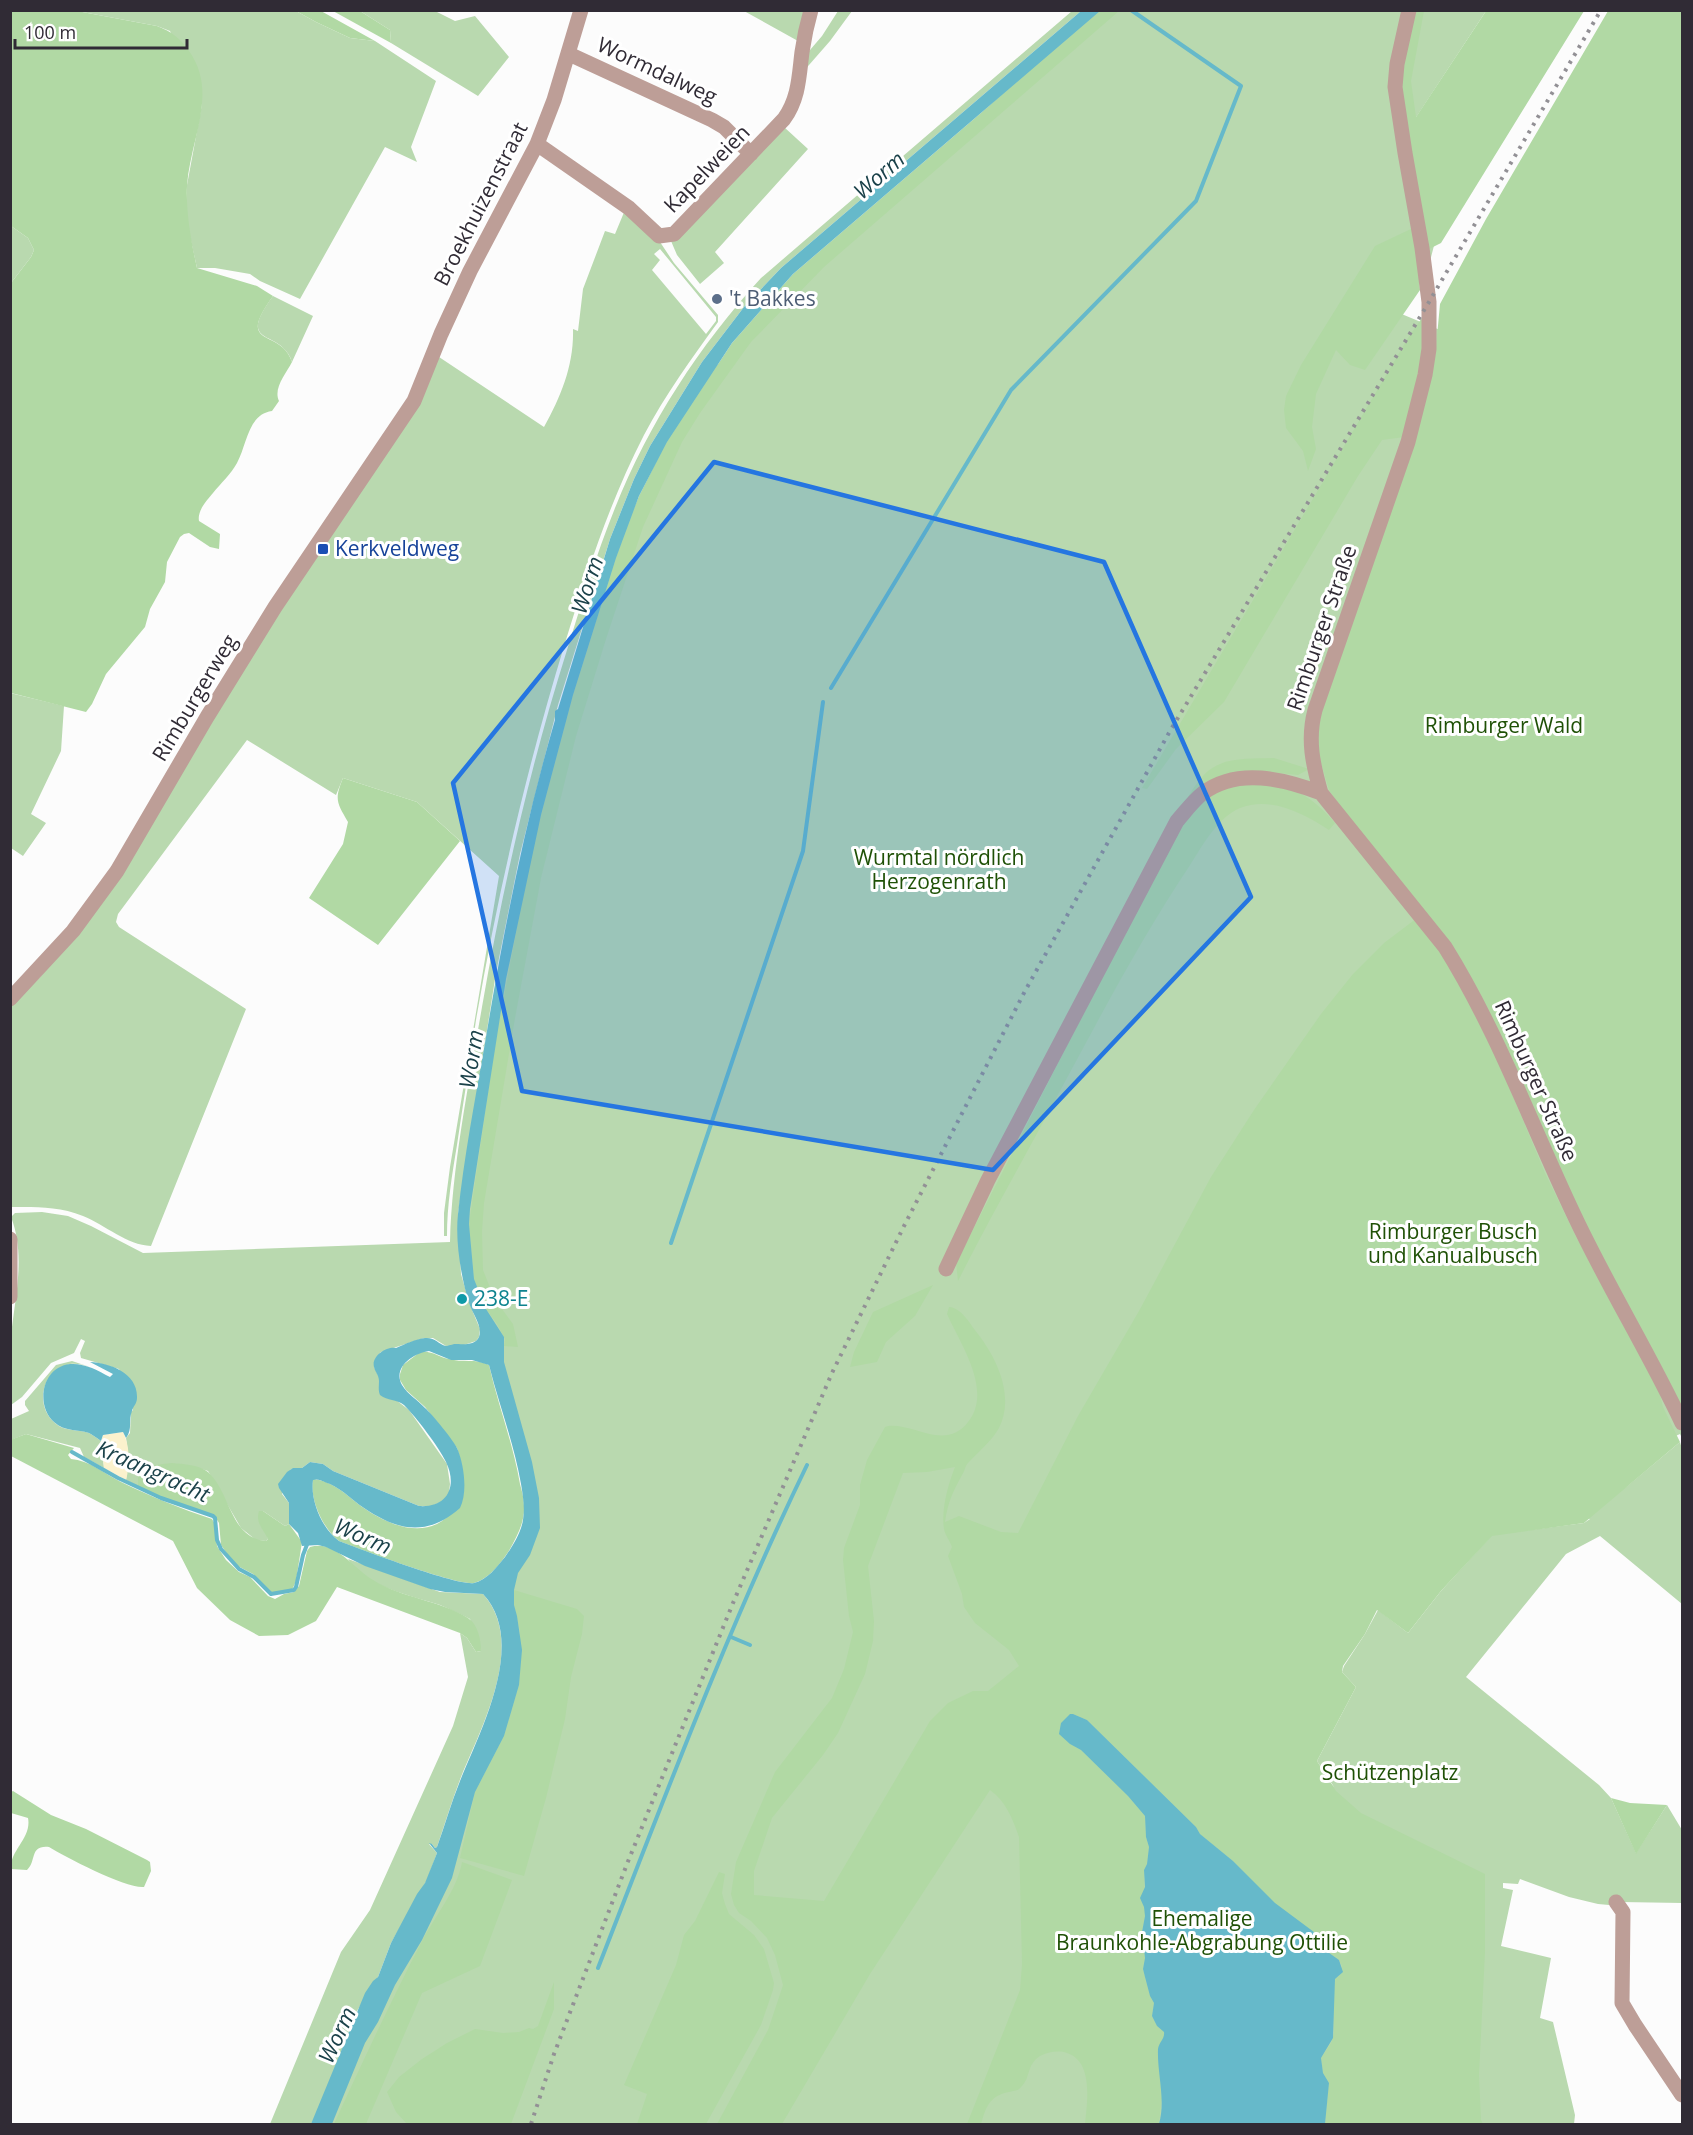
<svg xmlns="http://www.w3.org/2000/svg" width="1693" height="2135" font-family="'Open Sans',sans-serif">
	<rect width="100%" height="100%" fill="#fcfcfc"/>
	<path fill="#b9d9af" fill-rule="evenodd" d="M77,11H296L316,22L350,38L375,41L436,81L411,147L417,162L385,147L300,299L260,281L250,274L215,268H197L187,223V185L202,104L170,31L157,26Z
		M360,11H435L455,21L475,16L509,57L478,96L391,43L390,30Z
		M744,11H806L798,41Z
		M838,11H852L830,41L802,73L804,57L822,36Z
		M1072,11H1081L781,268L744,307L702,362L650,446L634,479L610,539L558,705L520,854L496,973L458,1214L461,1274L470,1305L480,1329L479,1337L476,1341L464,1345L446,1346L433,1338H424L381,1352L376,1358L374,1367L379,1377V1387L409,1410L447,1464L450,1484L449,1493L445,1500L432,1506H419L333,1471L323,1464L310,1462L302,1468L291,1469L282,1494L289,1503V1524L285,1526L263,1511L268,1539L266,1541L256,1540L241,1528L208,1471L192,1466L150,1467L138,1475V1486L126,1480L129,1458L126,1438L130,1433L131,1412L133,1410L119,1369L81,1358L80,1353L85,1341L81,1339L74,1353L51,1363L22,1397L11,1405C11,1382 8,1358 11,1336C15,1297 26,1255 11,1217L15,1213L42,1212L68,1216L91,1226L143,1253L450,1242C452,1166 469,1083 482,1007C503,886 530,767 567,650C582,602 596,555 615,508C649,423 699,346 761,278Z
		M1089,11H1486L1409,128L1436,238L1430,261L1392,310L1440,330L1682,439V1438L1680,1434L1665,1441L1625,1488L1680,1442L1682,1449V1604L1600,1536L1566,1554L1466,1677L1599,1785L1611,1798L1636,1853L1667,1805L1682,1830V1903L1621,1902L1609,1905L1598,1904L1569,1897L1520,1879L1518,1884L1503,1883V1888L1513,1890L1501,1946L1551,1958L1540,2018L1553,2022L1575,2115L1574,2124H324L472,1775L509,1646L504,1621L529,1509L462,1241L526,850L607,564L690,391ZM1419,1470L1590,1519L1584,1523L1492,1535L1441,1591L1408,1633L1378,1610L1365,1634L1344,1666L1342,1672L1356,1687L1317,1761L1334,1787L1271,1721Z
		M784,127L808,149L715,252L724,263L700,284L677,255L671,241Z
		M625,210L658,239L674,263L718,315V322C692,358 665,395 644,435C610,501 587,572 565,643C527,767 498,892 476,1020C470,1062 463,1103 457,1145C452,1175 447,1205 447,1236H444V1213L450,1167L499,876L417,802L343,778L336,795L247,740L118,914L116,922L119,927L246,1009L151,1246C127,1245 105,1225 83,1216C58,1206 36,1207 11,1207V1006L41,976L232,686L439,357L544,427C561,396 574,365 573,329L578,331L583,289L605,231L615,234ZM660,249L716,317V321L706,334L652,270L660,260L654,254Z
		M11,226L28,238L34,250L31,257L11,283Z
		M273,296L313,316L292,362C281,327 234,349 273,296Z
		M10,693L64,706L61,751L31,814L46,823L23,856L11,848Z
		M72,1361L90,1367C83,1365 74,1362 67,1365C42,1372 35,1405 54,1422C64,1432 77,1429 89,1433C93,1435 97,1438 101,1441L104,1468L84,1457L80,1448L26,1434L11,1440V1419L29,1411L25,1405V1401L56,1365Z
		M348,1559L440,1592L483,1594C527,1643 482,1726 461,1777C452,1800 445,1824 437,1847L435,1848L432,1844H429L437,1853L427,1880L391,1943L378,1977L357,2011L317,2114L311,2124H270L341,1952L370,1910L453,1726L468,1677L460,1633L467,1638L476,1652L481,1651L470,1619C460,1614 450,1609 440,1605C412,1596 363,1586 348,1559Z"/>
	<path fill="#b1d9a4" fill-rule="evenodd" d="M11,10L77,11L157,26C172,32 180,38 189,51C219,93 190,139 187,186C186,214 191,240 197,268L257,286L273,296C234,350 281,327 292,362C286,374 273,388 279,401L272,411C248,414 247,445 237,463C231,474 221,483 213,493C207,500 197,511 199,521L220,534L219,549L210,547L189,533L184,534L180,537L167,562L165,582L150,609L145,627L106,674L92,704L86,712L11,693V283L31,257L34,250L28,238L11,226Z
		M296,11H321L375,41L350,38L316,22Z
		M333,11H360L390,30L391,43Z
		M1100,11H1119L824,267L751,342L700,413L682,442L643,527L606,639L576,736L541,878L515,1018L484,1203L482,1231L483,1270L499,1310L502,1309L513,1324L518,1347L504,1346L505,1339L497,1324L486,1309L474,1279L469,1224L495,1045L527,874L541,815L573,695L616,558L639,496L667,442L732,343L793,274Z
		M1411,11H1424L1411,81L1416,117L1486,11H1584L1441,243L1429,249L1400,111V66Z
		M1608,11H1682V1410L1599,1254L1502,1041L1329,790L1318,753V724L1435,358L1440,304L1486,219Z
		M1415,227L1420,290L1365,370L1350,365L1336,350L1316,394L1312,427L1316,449L1308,471L1303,451L1286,428L1284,410L1286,396L1301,365L1375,246Z
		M1424,315V346L1404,437L1382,440L1358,476L1224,702L1176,749L1147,789L1142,788L1408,338Z
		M1274,758L1309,769L1298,775L1262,771L1179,811C1189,797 1199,775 1214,767C1230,757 1255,759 1274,758Z
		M343,778L417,802L460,841L378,945L309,898L343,844L348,822C337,803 334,800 343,778Z
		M1241,784C1286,783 1305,789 1335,823L1329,830C1303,813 1271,796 1240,808C1217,818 1203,845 1190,865C1142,937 1102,1013 1061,1089C1027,1153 991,1216 958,1281L956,1263L1182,821L1211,794Z
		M1417,918L1455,973L1502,1070L1545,1173L1577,1239L1615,1302L1657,1382L1663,1407L1680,1442L1584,1523L1492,1536L1441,1591L1408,1633L1377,1610L1365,1634L1343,1666L1342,1672L1356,1687L1317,1761L1336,1791L1361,1813L1485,1874V1952L1479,2075L1481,2120L1483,2124H1325L1329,2083L1323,2073L1321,2058L1331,2043L1334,2033L1333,2002L1335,1979L1339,1976L1342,1966L1339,1960L1325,1951L1320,1937L1275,1904L1233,1861L1200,1834L1196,1827L1087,1720L1073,1714L1061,1723L1070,1744L1081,1750L1128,1796L1145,1816L1146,1837L1149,1847L1147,1864L1144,1870L1145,1916L1142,1932L1145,1958L1143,1969L1150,1996L1154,2003L1152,2016L1157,2026L1164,2032V2037L1158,2051L1162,2097L1159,2124H1085C1087,2103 1094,2062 1067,2053C1059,2050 1047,2052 1040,2056C1026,2065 1031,2078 1021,2087C1018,2091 1013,2091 1009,2092C989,2096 986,2107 981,2124H967L1020,1990L1022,1964L1019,1837C1013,1820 1006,1801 990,1790L870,1974L782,2124H717L768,2030L783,1985L775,1955L767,1938L751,1921L739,1913L734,1905L731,1894L736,1862L775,1772L832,1698L844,1669L853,1632L849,1616L843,1560L844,1548L860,1505V1485L867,1460L885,1427C896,1422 922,1433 935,1435C948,1437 960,1433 968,1422C993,1391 961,1345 947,1314L949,1307C962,1308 970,1324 978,1334C997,1359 1015,1396 999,1428C991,1442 979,1451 968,1463C965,1466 965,1471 962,1475C953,1492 948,1501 945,1522L959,1516L1001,1532L1018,1533L1078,1416L1139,1311L1211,1177L1254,1110L1321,1014L1353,974L1384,943ZM955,1467C948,1485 941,1509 944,1529C945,1535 950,1541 952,1547L948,1556L962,1594L964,1607L975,1623L1009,1650L1019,1666L988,1691H973L948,1703L930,1721L824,1901L754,1895V1871L772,1818L823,1755L838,1733L865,1674L873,1641L874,1621L868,1566L903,1473L927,1472Z
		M933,1285L915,1316L886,1342L877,1362L850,1367L854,1352L873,1312Z
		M420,1352C432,1350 438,1357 449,1359C462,1363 476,1358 489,1365C498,1405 513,1443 520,1484C522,1491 524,1499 524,1506C525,1522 517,1536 510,1549C502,1562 489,1579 474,1583C458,1586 359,1549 339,1541C323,1529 309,1498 313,1479C330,1480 345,1493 357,1503C379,1520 415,1539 442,1521C451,1515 458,1501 464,1492L461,1462L457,1448L425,1407L406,1390L400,1380V1374L403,1365Z
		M26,1434L74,1448L68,1455L71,1459C89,1460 105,1474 121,1482C150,1496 181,1509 212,1519L215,1524L217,1546L226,1560L239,1572L250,1577L268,1596L275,1599L284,1594L294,1592L299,1586L307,1551L310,1547C335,1539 354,1569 373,1580C402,1598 439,1600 468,1618C478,1624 481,1640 481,1651L476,1652L467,1638L460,1633L337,1587L316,1621L288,1635L259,1636L230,1620L197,1588L173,1541L11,1456L10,1440Z
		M172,1463C183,1464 200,1465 208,1472C231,1493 230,1538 266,1541L268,1539C264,1530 255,1523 259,1511H263L285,1526L289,1524L302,1542L296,1581L292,1590L278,1593L271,1592L253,1574L234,1564L221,1545L219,1523L214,1515L166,1499L138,1486V1475C148,1466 159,1464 172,1463Z
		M514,1590L577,1609L584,1616L582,1634L571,1677L565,1719L546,1798L524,1876L460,1858L475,1792L504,1736L519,1685L520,1632L514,1605Z
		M13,1791L51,1815L86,1829L147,1860L150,1862L151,1871L144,1887C127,1889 65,1857 49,1847C29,1845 37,1861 27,1870L11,1869C9,1851 32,1838 28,1818L11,1813V1792Z
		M1611,1798L1630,1803L1667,1805L1636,1854Z
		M462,1862L512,1880L480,1966L422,1993L366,2124H334C362,2063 390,2003 421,1943C434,1917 457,1891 462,1862Z
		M719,1872L725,1874L722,1893L725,1904L729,1914L754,1935L764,1949L774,1983L773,1990L761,2025L706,2124H637L647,2094L624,2085L676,1965L684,1935L695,1921Z
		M554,1982V2009L511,2124H407L396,2112L387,2092L399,2077L422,2059L447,2043L475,2029L503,2033L519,2032L529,2028L533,2029L538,2026Z"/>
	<path fill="#fcf2cd" d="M123,1432C130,1446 130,1465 126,1480L104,1468L101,1441L103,1435Z"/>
	<path fill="#66b9ca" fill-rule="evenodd" d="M1081,11H1100L793,274L732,343L667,442L639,496L616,558L573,695L541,815L506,979L470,1209L469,1224L474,1279L486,1309L504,1337V1362L532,1462L539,1498L540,1528L530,1555L518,1573L514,1590V1605L517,1616L522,1650L519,1685L504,1736L475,1792L452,1878L422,1940L395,1985L378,2022L365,2043L332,2124H311L365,1993L373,1981L378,1977L391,1943L417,1894L425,1883L437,1853L429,1843L432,1844L435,1848L437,1847C445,1825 451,1803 460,1781C480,1731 528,1642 483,1594L445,1592L430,1589L365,1566L326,1547L318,1545L302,1546L298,1533L289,1524V1503L279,1488L278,1484L287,1472L293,1468H302L310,1462L323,1464L333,1471L419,1506C447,1508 458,1487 446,1462C439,1447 416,1417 404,1405C396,1399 388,1401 380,1395C378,1390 379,1386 379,1381C379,1375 375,1372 374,1367C371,1356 387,1346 396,1348C405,1344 416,1339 425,1338C435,1337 438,1344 446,1346C447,1346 454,1344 455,1344C462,1344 475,1346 479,1337C483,1326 472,1313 469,1303C461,1277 455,1241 458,1214C464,1157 475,1100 485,1043C503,934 524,826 555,720V711L558,709L610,539L634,479L650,446L702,362L744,307L781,268ZM429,1351L451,1360H472L489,1365C499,1405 514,1443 521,1484C523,1496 525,1508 523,1520C521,1533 512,1547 505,1557C497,1567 487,1580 474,1583C457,1586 360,1549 339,1541C322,1529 310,1500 313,1480C319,1478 324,1482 330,1484C343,1490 352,1500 364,1508C398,1531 427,1537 460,1508C468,1492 464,1464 457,1448C454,1441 432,1414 425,1408C418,1400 408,1395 402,1385C392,1367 414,1353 429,1351Z
		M90,1362C110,1363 138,1373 137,1398C137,1404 133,1406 132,1411C128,1420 133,1429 126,1438L123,1432L103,1435L101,1441C97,1438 93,1435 89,1433C77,1429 65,1432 54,1422C35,1405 42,1367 70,1364C85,1363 97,1370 110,1377L113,1374Z
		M1070,1714H1073L1087,1720L1196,1827L1200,1834L1233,1861L1275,1903L1322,1938L1325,1950L1339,1960L1343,1972L1335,1979L1333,2038L1321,2058L1323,2073L1329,2083L1325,2124H1159C1166,2100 1157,2074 1158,2049C1159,2042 1165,2039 1164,2032L1157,2026L1152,2016L1154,2003L1150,1996L1145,1977L1143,1969L1145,1958L1142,1932L1145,1916L1144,1907L1140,1898L1145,1887L1144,1870L1147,1864L1149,1847L1146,1837L1145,1816L1128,1796L1081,1750L1070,1744L1059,1734L1061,1723Z"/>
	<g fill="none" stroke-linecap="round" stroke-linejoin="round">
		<path stroke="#66b9ca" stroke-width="4" d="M831,688L1011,390L1196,201L1241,86L1131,10
			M671,1243L803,851L823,702
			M72,1452L118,1478L161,1498L213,1516L215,1518L217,1540L221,1549L239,1569L254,1577L271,1594L294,1590L296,1587L303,1555L308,1542
			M731,1637L750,1645
			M598,1968C664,1799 728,1628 807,1465"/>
		<path stroke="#bd9e97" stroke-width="15" d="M1409,10L1397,64L1395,87L1405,153L1422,248L1429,302V349L1425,375L1408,442L1315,710C1307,740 1313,765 1321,793L1445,947C1498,1032 1532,1127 1575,1217C1608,1287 1649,1353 1682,1423
			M569,54L712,120L724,127L751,154
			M537,144L629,208L659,236L674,234L784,119C799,98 799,76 802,52C804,38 807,24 811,10
			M10,999L73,931L117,871L207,717L275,607L414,401L441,334L470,271L537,144L554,100L581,10
			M10,1239V1297
			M946,1269L988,1180L1177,821C1185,812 1193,801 1203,793C1238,767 1284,779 1321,793
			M1616,1902L1623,1912L1622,2003L1635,2025L1682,2095"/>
		<path stroke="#929095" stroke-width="4" stroke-dasharray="3 6" stroke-linecap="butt" d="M531,2124L554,2054L627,1864L733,1603L832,1373L903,1228L1025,991L1170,731L1429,302L1601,10"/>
	</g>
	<path fill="#2576e1" fill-opacity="0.2" stroke="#2576e1" stroke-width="4.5" stroke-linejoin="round" d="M714,462L1104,562L1251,897L993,1170L522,1091L453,783Z"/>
	<circle fill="#5c6f8a" stroke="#fff" stroke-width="2" cx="717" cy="299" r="6"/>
	<rect fill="#1a4fb4" stroke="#fff" stroke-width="2" x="317" y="543" width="12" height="12" rx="3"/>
	<circle fill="#0f9aa8" stroke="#fff" stroke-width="2" cx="462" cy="1299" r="6"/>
	<g text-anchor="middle" stroke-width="6" stroke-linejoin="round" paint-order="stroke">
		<g font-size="21" fill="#302b35" stroke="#fff">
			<text transform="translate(657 71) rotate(25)" y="7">Wormdalweg</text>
			<text transform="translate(707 169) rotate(-46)" y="7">Kapelweien</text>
			<text transform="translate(481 204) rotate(-63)" y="7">Broekhuizenstraat</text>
			<text transform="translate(1322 628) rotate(-71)" y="7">Rimburger Straße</text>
			<text transform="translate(195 698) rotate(-59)" y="7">Rimburgerweg</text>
			<text transform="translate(1536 1081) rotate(66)" y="7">Rimburger Straße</text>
		</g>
		<g font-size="21" fill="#4e5e75" stroke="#fff" text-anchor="start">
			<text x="729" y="306">'t Bakkes</text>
		</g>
		<g font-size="21" fill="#164399" stroke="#fff" text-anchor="start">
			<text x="335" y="556">Kerkveldweg</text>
		</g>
		<g font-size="21" fill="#1f5106" stroke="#fff">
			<text x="1504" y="733">Rimburger Wald</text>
			<text x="939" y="865">Wurmtal nördlich<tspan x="939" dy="24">Herzogenrath</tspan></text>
			<text x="1453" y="1239">Rimburger Busch<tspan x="1453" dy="24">und Kanualbusch</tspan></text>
			<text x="1390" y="1780">Schützenplatz</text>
			<text x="1202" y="1926">Ehemalige<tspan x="1202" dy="24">Braunkohle-Abgrabung Ottilie</tspan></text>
		</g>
		<g font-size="21" fill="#0d838f" stroke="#fff" text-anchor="start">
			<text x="474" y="1306">238-E</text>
		</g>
		<g font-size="22" font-style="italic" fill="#1b424a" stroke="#fff">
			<text transform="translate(879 175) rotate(-41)" y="8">Worm</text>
			<text transform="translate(587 585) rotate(-72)" y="8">Worm</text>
			<text transform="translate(471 1059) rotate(-81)" y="8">Worm</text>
			<text transform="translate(153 1471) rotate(24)" y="8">Kraangracht</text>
			<text transform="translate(363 1536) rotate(23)" y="8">Worm</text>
			<text transform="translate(337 2035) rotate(-65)" y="8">Worm</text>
		</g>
	</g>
	<rect width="1693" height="2135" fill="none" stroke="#302b35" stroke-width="24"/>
	<path d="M15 39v9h172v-9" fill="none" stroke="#302b35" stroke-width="3"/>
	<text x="24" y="39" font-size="18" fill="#302b35" stroke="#ffffff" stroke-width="4.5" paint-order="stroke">100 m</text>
</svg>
